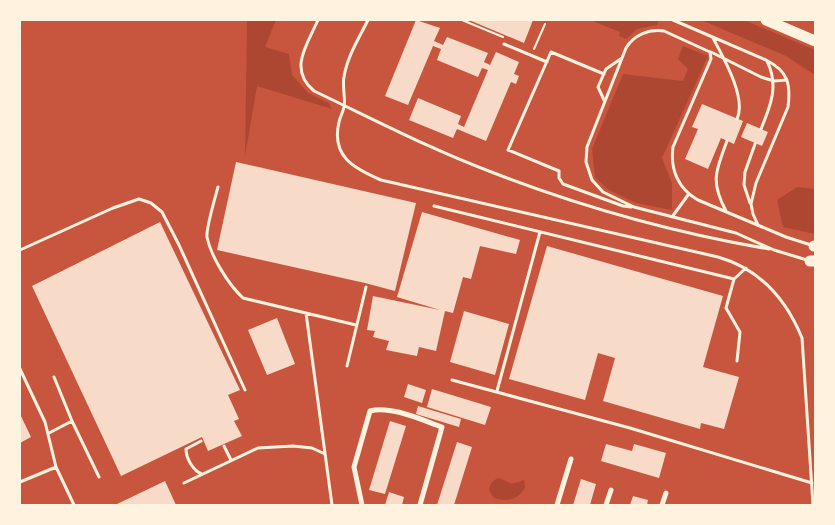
<svg xmlns="http://www.w3.org/2000/svg" width="835" height="525" font-family="Rubik,sans-serif">
	<rect width="100%" height="100%" fill="#c8553d"/>
	<path fill="#ae4732" d="M247,20H276L265,47L289,54L292,75L308,93L329,103L332,109L257,86L245,156Z
		M590,20H659L657,25L637,29L626,39L619,36L620,32Z
		M701,20H744L815,50V75L786,56Z
		M683,46L708,56L662,158L672,183V210L636,203L609,190L595,177L592,149L623,74L683,81L688,69L678,59Z
		M797,187L815,189V234L783,227L777,200Z
		M499,478L512,484L524,480L525,487C519,500 506,502 494,498L489,490C490,483 493,480 499,478Z"/>
	<path fill="#f7dbc8" d="M416,20L440,28L434,41L443,45L447,37L488,53L484,62L490,65L496,52L519,62L514,74L519,76L516,84L511,82L486,141L457,129L453,138L409,120L418,98L461,116L458,124L464,127L488,70L482,68L478,77L437,60L441,49L433,46L408,105L385,96Z
		M469,20H533L524,43Z
		M702,104L743,121L734,144L721,138L708,169L685,159L698,129L692,127Z
		M747,123L768,132L762,146L741,137Z
		M236,162L416,203L395,291L365,283L217,250Z
		M422,212L520,240L516,254L480,246L471,279L463,277L453,313L445,311L436,351L419,347L417,356L386,350L389,341L373,337L375,331L367,330L373,296L440,310L397,297Z
		M160,222L240,390L228,395L239,419L234,421L242,436L208,451L202,437L121,476L32,286Z
		M547,246L723,296L703,367L739,377L724,429L701,423L700,429L603,401L615,358L598,353L585,400L509,379Z
		M464,311L509,324L495,375L450,362Z
		M277,318L295,364L267,375L248,330Z
		M408,384L426,390L422,403L404,397Z
		M432,389L491,407L485,425L427,407Z
		M418,406L461,419L459,427L416,414Z
		M20,414L31,437L20,443Z
		M390,421L406,426L385,494L369,490Z
		M457,442L472,447L454,505H437Z
		M606,444L632,451L634,444L666,453L659,478L601,461Z
		M581,479L596,484L590,505H573Z
		M165,481L176,505H115Z
		M389,492L404,497L402,505H385Z
		M633,496L648,500L647,505H630Z"/>
	<g fill="none" stroke-linecap="round" stroke-linejoin="round">
		<path stroke="#fff3e0" stroke-width="2" d="M462,20L503,37
			M534,49L545,24"/>
		<path stroke="#fff3e0" stroke-width="3" d="M318,20C307,45 288,69 314,91C373,119 432,150 494,173C582,207 676,233 769,249
			M368,20C359,38 347,57 344,77C342,86 346,102 344,107C343,112 340,117 339,122C331,156 353,168 381,180L718,257C760,269 786,299 802,338L813,505
			M673,20L766,60C788,71 791,84 788,107L756,183L751,204L753,214L758,225
			M713,38C723,57 747,98 737,119
			M504,44L547,62
			M711,52L761,77L774,81L787,80
			M604,74L551,52L508,150L559,171V178L563,184L623,206L631,207
			M604,100L598,87L606,69L622,58
			M761,129C771,105 779,85 767,61
			M218,187C215,198 206,228 207,237C211,257 229,285 243,298L356,325
			M750,203L744,185L745,172L755,144
			M434,206L734,279L746,268
			M726,211C710,181 716,171 727,141
			M672,217L688,195
			M20,250L113,208L139,199L151,203L162,212L179,245L245,390
			M807,260L774,250L736,233L634,207L603,192L592,180L586,162L587,147L626,48C634,35 648,29 664,31L710,52L711,59L673,147C670,169 678,189 698,200L786,237L811,245
			M734,279L726,308L740,332L737,361
			M306,313L332,505
			M347,366L366,287
			M20,369L45,422L56,467L74,505
			M452,380L630,428L812,483
			M497,391L540,232
			M72,421L99,477
			M49,433L72,421L54,377
			M201,441L186,449C186,458 193,471 202,474
			M224,446L231,460
			M20,482L56,467
			M184,483L258,448L293,446L312,448L325,454"/>
		<path stroke="#fff3e0" stroke-width="5" d="M362,505L354,467L370,411C390,405 422,420 442,427L420,505
			M557,505L571,459
			M606,505L611,490
			M662,505L666,493"/>
		<path stroke="#fff3e0" stroke-width="11" d="M766,20L815,41
			M814,246H815
			M810,261H815"/>
	</g>
	<rect width="835" height="525" fill="none" stroke="#fff3e0" stroke-width="42"/>
</svg>
